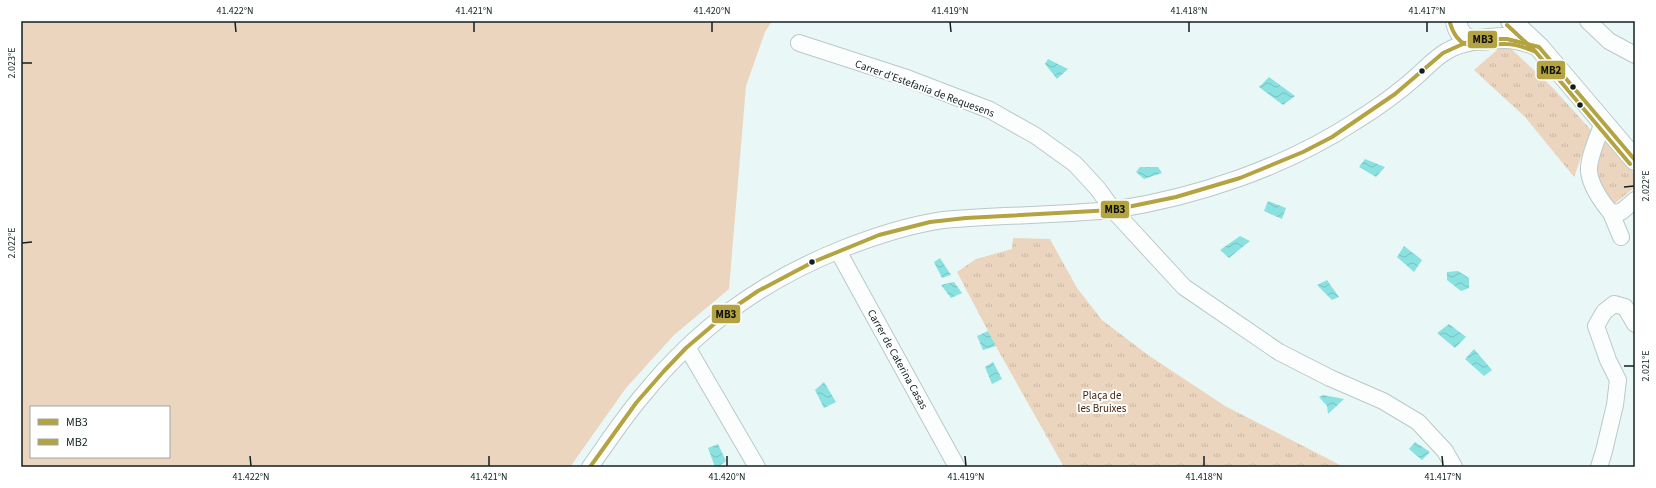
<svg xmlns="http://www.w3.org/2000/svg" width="1656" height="488" font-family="'Source Sans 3',sans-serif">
	<defs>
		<pattern id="park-tufts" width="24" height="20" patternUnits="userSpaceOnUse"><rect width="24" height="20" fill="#ebd5bf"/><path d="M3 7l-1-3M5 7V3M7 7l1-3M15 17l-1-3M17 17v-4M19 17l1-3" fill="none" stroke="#c8b7a4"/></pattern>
		<pattern id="water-waves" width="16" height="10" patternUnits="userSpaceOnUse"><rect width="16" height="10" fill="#89e1e0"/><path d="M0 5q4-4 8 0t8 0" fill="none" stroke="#75c1c0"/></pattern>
	</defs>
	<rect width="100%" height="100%" fill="#eaf7f7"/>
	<path fill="#ebd5bf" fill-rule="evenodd" d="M21,21H772L765,32L746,86L729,289L674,335L626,388L570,467H21ZM31,407H169V457H31Z"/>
	<path fill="url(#park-tufts)" d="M1505,43L1552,87L1591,130L1574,177L1525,117L1474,70Z
		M1608,139L1635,175V187L1613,205L1591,171L1594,154Z
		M1013,238L1050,239L1077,288L1102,320L1148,355L1225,406L1344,467H1064L998,350L957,272L976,259L1012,249Z"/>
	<path fill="url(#water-waves)" d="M1048,59L1068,69L1057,79L1045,64Z
		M1269,77L1295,96L1283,105L1259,87Z
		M1365,159L1385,167L1376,177L1359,167Z
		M1140,167H1158L1162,173L1144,179L1136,172Z
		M1268,201L1286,208L1282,219L1264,211Z
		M1240,236L1250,241L1229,258L1220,250Z
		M1404,246L1422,260L1414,272L1397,257Z
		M940,258L951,275L942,278L934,262Z
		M1458,271L1469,278V288L1461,291L1447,280V272Z
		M1327,280L1339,297L1332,300L1317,285Z
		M954,282L962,293L951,298L941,285Z
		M1449,324L1466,337L1455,348L1437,333Z
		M988,331L996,346L983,350L977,336Z
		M1474,349L1492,370L1484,376L1465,359Z
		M993,362L1002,379L992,384L985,367Z
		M824,382L836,402L824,408L815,390Z
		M1323,395L1344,399L1328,414L1327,406L1319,397Z
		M1415,442L1430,452L1422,460L1409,449Z
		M718,444L726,461L718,467H715L708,448Z"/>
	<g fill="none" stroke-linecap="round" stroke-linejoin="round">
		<g stroke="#bac8c8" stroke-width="18">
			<path id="minor" d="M1588,21L1609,41L1635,55
				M799,43L904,77L990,110L1036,136L1075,164L1098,189L1113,210L1184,287L1279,352L1330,378L1383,401L1418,422L1445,451L1454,467
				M1603,122C1599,135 1588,158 1589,171C1590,186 1602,202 1611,213L1621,212L1635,200
				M1611,213L1621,237
				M838,251L957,467
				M687,347L757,467
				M590,467C607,443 624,417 643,395C698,327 762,281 842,249C875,236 909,225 943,220C964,218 984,217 1005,216C1041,215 1077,213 1113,210C1197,197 1284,168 1356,121C1377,108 1398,93 1417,76C1426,68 1436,57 1447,51C1456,45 1468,43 1478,41
				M1599,467L1604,451L1615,405L1618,380L1608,360L1596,326L1604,312L1614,304L1625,307L1635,324"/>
		</g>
		<g stroke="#bac8c8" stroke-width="22">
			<path id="major" d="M1456,21C1461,50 1485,37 1505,38C1516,38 1526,41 1536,45
				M1511,21L1539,47L1635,160"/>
		</g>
		<use href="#minor" stroke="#fcfefe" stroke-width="16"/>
		<use href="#major" stroke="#fcfefe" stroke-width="20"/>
		<g stroke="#fff" stroke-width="7">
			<path id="bus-1" d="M590,467L636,403L664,371L686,348L733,308L758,291L813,262L879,235L930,222L966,218L1113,210L1176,197L1240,178L1303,152L1332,137L1395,94L1443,53L1465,43L1486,39H1507L1539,47L1635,160"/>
		</g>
		<g stroke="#fff" stroke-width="7">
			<path id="bus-2" d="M1450,23C1460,56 1480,43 1506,44C1517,44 1527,48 1536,52
				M1507,25L1535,51L1630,164"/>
		</g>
		<use href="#bus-1" stroke="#b3a341" stroke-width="4"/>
		<use href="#bus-2" stroke="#b3a341" stroke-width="4"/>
	</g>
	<path fill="none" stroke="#112121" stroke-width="1.5" d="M235,22L236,32M474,22V32M712,22V32M950,22L951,32M1189,22V32M1427,22V32M22,63H32M1624,187L1634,186M22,243L32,242M1624,366H1634M250,456L251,466M489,456V466M727,456V466M965,456L966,466M1204,456V466M1442,456L1443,466"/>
	<g fill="#112121" stroke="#fff" stroke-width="1.5">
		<circle cx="1422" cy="71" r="3.5"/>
		<circle cx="1573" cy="87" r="3.5"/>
		<circle cx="1580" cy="105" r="3.5"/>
		<circle cx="812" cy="262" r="3.5"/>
	</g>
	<g text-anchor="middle" stroke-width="4" stroke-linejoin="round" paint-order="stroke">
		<g font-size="11" fill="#112121" stroke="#fff">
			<text transform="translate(925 88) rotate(20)" y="4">Carrer d'Estefania de Requesens</text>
			<text transform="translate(898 359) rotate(61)" y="4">Carrer de Caterina Casas</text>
		</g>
		<g font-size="11" fill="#442810" stroke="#fff">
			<text x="1102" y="399">Plaça de<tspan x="1102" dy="13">les Bruixes</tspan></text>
		</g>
	</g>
	<g stroke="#fff" stroke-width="1.5">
		<rect x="1467" y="30" width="31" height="19" rx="4" fill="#b3a341"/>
		<rect x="1536" y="60" width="30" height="20" rx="4" fill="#b3a341"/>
		<rect x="1100" y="200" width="30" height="19" rx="4" fill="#b3a341"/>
		<rect x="711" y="304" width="30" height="20" rx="4" fill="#b3a341"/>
	</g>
	<g font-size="11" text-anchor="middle" font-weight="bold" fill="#111">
		<text x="1483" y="43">MB3</text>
		<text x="1551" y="74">MB2</text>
		<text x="1115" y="213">MB3</text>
		<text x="726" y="318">MB3</text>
	</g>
	<rect width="1656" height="488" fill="none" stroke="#ffffff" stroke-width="44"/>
	<rect x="30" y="406" width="140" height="52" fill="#ffffff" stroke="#a0a6a6"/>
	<rect x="38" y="419" width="20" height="6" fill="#b3a341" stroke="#a0a6a6"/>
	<text x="66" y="426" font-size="12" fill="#112121">MB3</text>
	<rect x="38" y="439" width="20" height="6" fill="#b3a341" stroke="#a0a6a6"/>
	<text x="66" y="446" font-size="12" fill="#112121">MB2</text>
	<rect x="22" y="22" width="1612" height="444" fill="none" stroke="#112121" stroke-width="1.5"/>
	<g font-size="10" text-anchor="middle" fill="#112121">
		<text x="235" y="14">41.422°N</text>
		<text x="474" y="14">41.421°N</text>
		<text x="712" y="14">41.420°N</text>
		<text x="950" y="14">41.419°N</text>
		<text x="1189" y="14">41.418°N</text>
		<text x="1427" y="14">41.417°N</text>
		<text transform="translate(11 63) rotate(-90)" y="4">2.023°E</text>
		<text transform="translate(1645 186) rotate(-90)" y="4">2.022°E</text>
		<text transform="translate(11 243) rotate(-90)" y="4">2.022°E</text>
		<text transform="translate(1645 366) rotate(-90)" y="4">2.021°E</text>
		<text x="251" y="480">41.422°N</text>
		<text x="489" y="480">41.421°N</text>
		<text x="727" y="480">41.420°N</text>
		<text x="966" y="480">41.419°N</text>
		<text x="1204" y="480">41.418°N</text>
		<text x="1443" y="480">41.417°N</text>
	</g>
</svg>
